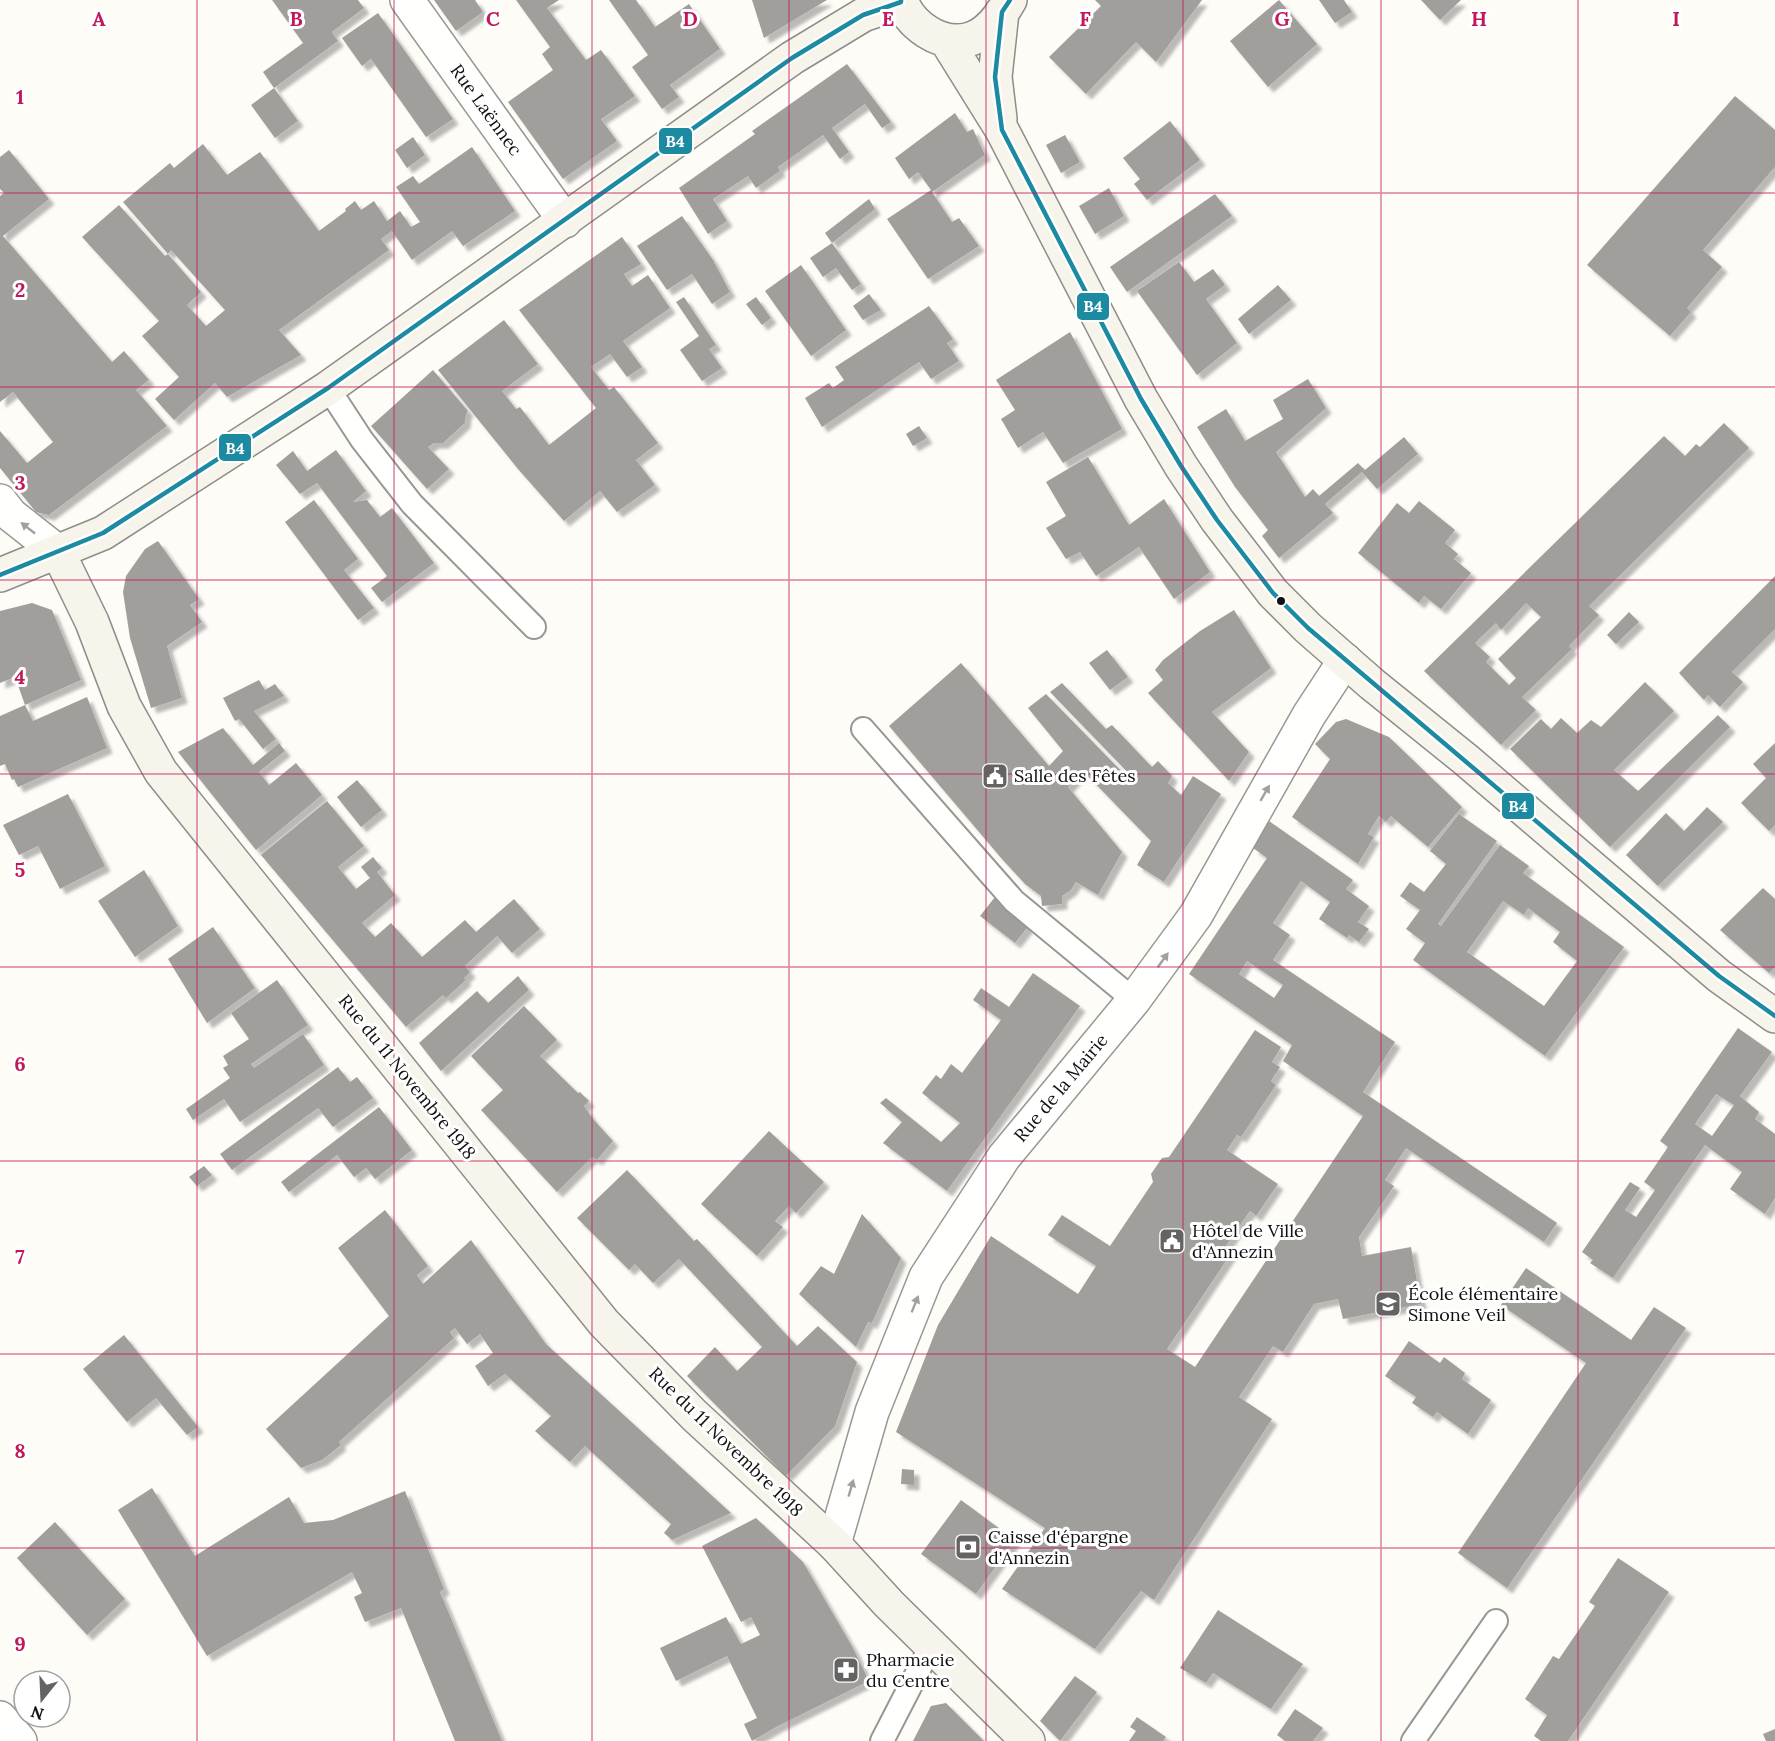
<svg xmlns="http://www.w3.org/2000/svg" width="1775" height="1741" font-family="Lora,serif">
	<defs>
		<filter id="shadow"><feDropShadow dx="5.5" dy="5.5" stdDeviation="1.5" flood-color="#0004"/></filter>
	</defs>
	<rect width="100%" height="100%" fill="#fdfcf7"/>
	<path fill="#a19f9c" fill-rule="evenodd" filter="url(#shadow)" d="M272,0H358L364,8L332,32L338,41L274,88L298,121L275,138L251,105L274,88L263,72L303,43Z
		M434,0H475L483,12L456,31Z
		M516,0H559L547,8L586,60L601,50L635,96L601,119L617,141L563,179L508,102L553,70L542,54L550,47Z
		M609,0H636L655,27L689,4L720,49L670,85L679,97L662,109L632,67L648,55Z
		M752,0H827L764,38Z
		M1095,0H1202L1156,62L1136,42L1086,94L1049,57L1101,6Z
		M1279,0L1317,44L1268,87L1230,41Z
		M1319,0H1344L1352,12L1335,23Z
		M1421,0H1461L1440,20Z
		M378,13L453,119L426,137L371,59L362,66L342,38Z
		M847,64L891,122L882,128L865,104L832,128L849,152L840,159L823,135L778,167L780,171L756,188L748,176L713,199L727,221L708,234L679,188L755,134L752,131Z
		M1735,96L1775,130V167L1703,250L1722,267L1687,308L1691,312L1670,336L1587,265Z
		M955,113L967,132L973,129L985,155L932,192L952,222L959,218L979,246L928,279L887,219L931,190L918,172L909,179L895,158Z
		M1170,121L1200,160L1147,200L1134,184L1140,179L1123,158Z
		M1065,135L1080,162L1061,173L1046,145Z
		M413,137L425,155L407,168L395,150Z
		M203,144L227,175L260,152L319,231L346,211L345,209L355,201L361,210L374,201L387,221L400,211L411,227L420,222L396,187L413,176L419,184L472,147L515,211L463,246L452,231L412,260L392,231L381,239L389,250L279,330L301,355L227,397L215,383L174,420L155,399L179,377L142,336L159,321L82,237L119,205L165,256L168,254L201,292L187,305L206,326L225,310L171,250L168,254L123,202L170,163L174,168Z
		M9,150L49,199L3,236L112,362L124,351L149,380L136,390L167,426L49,515L36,512L0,468V431L27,463L53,442L13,392L0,402V196L4,193L0,189V157Z
		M1109,188L1124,216L1095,234L1079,206Z
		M1215,194L1232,216L1127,292L1110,267Z
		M869,199L875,209L832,243L825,233Z
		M682,216L713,260L730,292L712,304L692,274L667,290L637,246Z
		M622,237L641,264L624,274L632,286L648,275L670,308L623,341L642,367L627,377L610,354L591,367L609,390L614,387L658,443L636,460L655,485L617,512L600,491L564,521L518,469L438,370L504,320L538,364L502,391L516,409L520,407L549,445L596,408L519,310Z
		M832,243L861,284L852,290L836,268L823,277L810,258Z
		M1179,262L1194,282L1213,269L1225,285L1206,299L1237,343L1197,375L1137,291Z
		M801,265L846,330L811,356L765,291Z
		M1278,285L1291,300L1249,334L1238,319Z
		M869,294L881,310L863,320L853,306Z
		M684,297L716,345L709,349L722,368L702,381L680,350L699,336L676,302Z
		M756,297L771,318L762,325L746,304Z
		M929,306L953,339L947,343L959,361L931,379L919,362L822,427L805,398L829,383L833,388L844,380L835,367Z
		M1070,332L1122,429L1063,463L1043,432L1018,448L1001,419L1015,410L996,380Z
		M433,370L468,411L466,414L465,423L443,443H434L428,447L449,469L427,489L371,426Z
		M1308,379L1326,408L1276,452L1305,497L1313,489L1319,496L1358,463L1365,470L1404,437L1418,454L1377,489L1362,472L1325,504L1333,513L1279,558L1262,536L1268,530L1235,487L1197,427L1226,409L1245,441L1283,419L1273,400Z
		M1724,423L1749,448L1589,606L1599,615L1569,646L1572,649L1522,697L1536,710L1501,745L1424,671L1664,436L1685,456L1696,444L1700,447ZM1526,603L1541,617L1498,659L1516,678L1509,685L1486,662L1490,657L1475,643L1496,623L1501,630Z
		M919,426L927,438L913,446L906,434Z
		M336,450L366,491L353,502L367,500L380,517L392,508L434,563L382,602L371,588L387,576L317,483L300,494L276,465L293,451L307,471Z
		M1088,457L1129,525L1164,499L1210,572L1174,599L1139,547L1096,576L1080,552L1066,559L1046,528L1066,516L1046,482Z
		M314,500L358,559L344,570L374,608L358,620L285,522Z
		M1419,501L1455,530L1445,543L1458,554L1454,559L1471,573L1441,609L1424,596L1419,603L1358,553L1397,503L1409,513Z
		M158,541L199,599L190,605L202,622L167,646L182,698L151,708L130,638L123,592L126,576L145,549Z
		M1775,576V629L1732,672L1743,682L1720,707L1708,695L1704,700L1679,673Z
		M32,603L52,610L81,680L25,705L15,677L0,683V611Z
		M1234,610L1271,668L1212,712L1249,752L1229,781L1148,693L1163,680L1155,670L1163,660L1200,631Z
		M1629,612L1639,622L1616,644L1607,635Z
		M1107,650L1128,677L1110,690L1089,663Z
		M961,663L1049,766L1063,751L1028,708L1046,694L1134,784L1137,782L1050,692L1062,683L1106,729L1112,725L1152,767L1158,761L1172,776L1168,783L1181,795L1193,776L1221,794L1164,882L1137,865L1151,841L1083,771L1068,787L1122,852L1098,895L1076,882L1071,890L1062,896V904L1042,906L1041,896L1025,884L1002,859L889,726Z
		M259,680L265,690L275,684L284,696L254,711L276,739L263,749L239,719L235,721L223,698Z
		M1645,682L1674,711L1614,770L1638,791L1718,715L1730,727L1610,847L1510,749L1541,719L1551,729L1561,718L1577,733L1591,720L1601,727Z
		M87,697L107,748L18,787L14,779L12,780L5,764L0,766V716L25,705L33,721Z
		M1346,719L1389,737L1462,807L1428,847L1391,816L1386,822L1379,816L1368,834L1374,837L1358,864L1292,817L1330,759L1315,744L1336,722Z
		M223,728L253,765L279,743L285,751L259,772L269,785L296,763L322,795L256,850L178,752Z
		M1775,743V825L1769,831L1741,803L1766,778L1753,764Z
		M357,780L382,810L361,827L337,797Z
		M68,794L105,866L60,889L38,846L19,855L3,825Z
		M327,801L364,846L338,867L356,889L370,878L361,867L373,857L382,868L377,872L395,895L362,923L375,937L391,923L422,957L465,920L476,932L514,899L540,929L512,953L497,936L465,966L470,972L464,978L466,980L446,998L443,995L406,1027L261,855Z
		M1707,807L1723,822L1658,886L1626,855L1666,813L1684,831Z
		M1459,814L1497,841L1438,924L1441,926L1500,845L1529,866L1523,873L1624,947L1545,1056L1413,960L1425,943L1406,929L1420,910L1400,896L1410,882L1424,892L1446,864L1430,851ZM1503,901L1524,915L1528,908L1560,932L1553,942L1577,961L1544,1006L1467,952Z
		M1269,821L1353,880L1346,889L1369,906L1358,922L1369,929L1359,942L1349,935L1347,938L1319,919L1330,902L1301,881L1273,923L1290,935L1273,960L1395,1042L1363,1092L1557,1223L1544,1242L1406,1148L1385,1180L1394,1186L1359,1237L1362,1256L1411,1247L1421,1304L1343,1319L1338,1299L1314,1304L1283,1352L1273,1346L1239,1397L1272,1419L1154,1600L1141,1591L1095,1649L1002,1589L1045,1528L896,1432L938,1325L991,1236L1078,1294L1096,1266L1048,1235L1062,1215L1110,1246L1153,1182L1151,1174L1162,1158L1169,1157L1255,1030L1281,1047L1272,1062L1280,1067L1271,1081L1276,1085L1241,1137L1237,1135L1227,1150L1278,1184L1256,1216L1250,1211L1225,1247L1232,1252L1167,1349L1195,1367L1363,1116L1283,1061L1292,1045L1189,974L1267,858L1253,848ZM1247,961L1283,985L1274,998L1239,974Z
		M144,870L178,926L135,957L98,901Z
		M1763,888L1775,899V967L1769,973L1720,930Z
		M995,897L1030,924L1015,943L980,916Z
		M213,927L255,988L207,1023L168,959Z
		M1033,973L1080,1006L947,1191L883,1143L902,1122L880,1103L886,1098L941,1142L960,1123L922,1093L936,1075L941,1079L951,1064L962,1073L1001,1020L973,1000L981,988L1009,1007Z
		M518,976L529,990L441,1071L419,1043L477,991L488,1003Z
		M277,980L308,1025L251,1064L254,1068L303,1034L324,1065L240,1122L224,1099L193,1120L186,1109L230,1078L223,1068L228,1065L223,1056L249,1039L231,1013Z
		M524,1006L557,1040L540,1056L578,1093L580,1092L589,1101L584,1106L593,1119L613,1141L597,1160L592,1157L557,1192L481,1110L503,1090L471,1056Z
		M1738,1028L1772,1052L1740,1096L1759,1112L1755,1119L1775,1134V1198L1765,1214L1730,1189L1742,1172L1705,1145L1613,1278L1590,1263L1593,1260L1582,1252L1630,1182L1640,1188L1625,1210L1636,1217L1655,1190L1644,1182L1668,1147L1660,1141ZM1716,1094L1734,1105L1712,1136L1695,1124Z
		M338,1067L350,1082L357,1077L373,1098L333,1127L318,1108L232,1170L220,1154Z
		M379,1107L412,1150L375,1179L366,1168L354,1177L337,1155L289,1192L281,1182Z
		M769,1131L824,1182L796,1213L789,1206L775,1221L783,1227L757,1256L701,1204Z
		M204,1166L212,1175L197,1186L189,1177Z
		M627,1170L694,1241L697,1239L797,1346L818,1326L857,1362L835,1426L786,1476L687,1376L715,1347L737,1371L762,1347L679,1259L653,1283L635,1264L629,1270L577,1218Z
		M385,1210L428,1266L417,1275L423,1284L471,1240L546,1344L731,1513L672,1540L664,1533L671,1524L585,1446L570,1462L535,1431L551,1416L505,1374L488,1386L475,1366L493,1353L480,1334L467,1344L455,1328L450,1332L454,1338L339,1442L341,1445L322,1460L301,1468L266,1429L389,1316L338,1248Z
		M862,1214L901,1258L872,1323L868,1322L856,1347L799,1294L821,1266L834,1274Z
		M1526,1268L1631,1340L1654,1307L1686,1328L1507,1588L1458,1553L1586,1363L1501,1305Z
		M124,1335L198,1427L187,1435L156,1398L127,1422L83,1369Z
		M1409,1341L1440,1363L1444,1357L1465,1373L1462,1379L1491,1400L1468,1434L1437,1412L1433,1417L1412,1403L1416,1397L1385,1376Z
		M902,1469L914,1470V1485L901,1484Z
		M152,1488L195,1556L289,1497L304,1523L333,1520L405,1491L444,1589L440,1592L502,1741H455L401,1608L365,1622L354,1597L362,1593L352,1572L207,1656L118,1510Z
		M961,1500L1015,1540L976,1594L921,1554Z
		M756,1518L803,1562L853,1648L869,1681L778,1726L752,1741L744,1724L757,1718L727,1656L676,1681L660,1648L726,1617L741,1644L760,1635L751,1617L741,1622L702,1546Z
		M55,1522L125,1599L87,1635L17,1558Z
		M1618,1558L1669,1592L1568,1741H1541L1534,1736L1547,1715L1525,1699L1553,1656L1559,1659L1595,1606L1589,1602Z
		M1218,1610L1303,1664L1271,1709L1213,1673L1206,1683L1180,1668Z
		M1075,1676L1097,1692L1060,1741L1040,1721Z
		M946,1703L984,1741H913L931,1706Z
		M1295,1709L1323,1728L1313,1741H1285L1277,1735Z
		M1137,1717L1166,1737L1163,1741H1129L1136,1731L1130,1727Z
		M1775,1729V1741H1766L1763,1734Z"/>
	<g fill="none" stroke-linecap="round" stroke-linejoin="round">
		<g stroke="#979795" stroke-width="26">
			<path id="lane" d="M328,388L362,440L412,504L534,627
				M863,729L1014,901L1134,1000
				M882,1741L931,1646
				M1413,1741L1496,1621"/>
		</g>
		<g stroke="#979795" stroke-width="36">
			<path id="street" d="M407,0L565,221
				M0,501L11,515L58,552
				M834,1544L872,1412L926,1277L1004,1157L1134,1000L1196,915L1309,715L1345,660
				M0,1718L20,1741"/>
		</g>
		<g stroke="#8e8d8b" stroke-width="36">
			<path id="secondary" d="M901,0C910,25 939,46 967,40C986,36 1001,16 1010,0
				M946,40L1002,130L1141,399L1181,466L1217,520L1273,593L1308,628L1372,684L1465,759L1719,976L1775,1016
				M1000,119L995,77L1002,12
				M58,552L92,622L124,706L161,772L604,1323L694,1415L834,1544L889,1604L1028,1741
				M0,575L103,533L328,388L792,58L863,15L901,2"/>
		</g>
		<use href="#lane" stroke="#fffffe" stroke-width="22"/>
		<use href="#street" stroke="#fffffe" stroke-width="33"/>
		<use href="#secondary" stroke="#f6f4eb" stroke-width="33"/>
		<g stroke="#fff" stroke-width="9">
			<path id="bus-1" d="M1010,0L1002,12L995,77L1002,130L1141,399L1181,466L1217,520L1273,593L1308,628L1719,976L1775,1016
				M0,575L103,533L328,388L792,58L863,15L901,2V0"/>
		</g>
		<use href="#bus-1" stroke="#1c8aa1" stroke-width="4.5"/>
	</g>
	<defs><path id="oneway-solid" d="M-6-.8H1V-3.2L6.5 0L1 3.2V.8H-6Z" transform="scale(1.5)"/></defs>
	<g fill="#a0a09f">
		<use href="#oneway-solid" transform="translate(28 528) rotate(-142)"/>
		<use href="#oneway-solid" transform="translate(1265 793) rotate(-60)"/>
		<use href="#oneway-solid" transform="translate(1163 960) rotate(-54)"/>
		<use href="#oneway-solid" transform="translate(915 1304) rotate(-68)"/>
		<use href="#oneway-solid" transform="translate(851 1488) rotate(-74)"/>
	</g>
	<path fill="none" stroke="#c2185b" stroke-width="1.5" stroke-opacity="0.55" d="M197,0V1741M394,0V1741M592,0V1741M789,0V1741M986,0V1741M1183,0V1741M1381,0V1741M1578,0V1741M0,193H1775M0,387H1775M0,580H1775M0,774H1775M0,967H1775M0,1161H1775M0,1354H1775M0,1548H1775"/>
	<defs>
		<g id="civic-square" transform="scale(1.35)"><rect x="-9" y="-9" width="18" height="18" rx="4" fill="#646362" stroke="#fff"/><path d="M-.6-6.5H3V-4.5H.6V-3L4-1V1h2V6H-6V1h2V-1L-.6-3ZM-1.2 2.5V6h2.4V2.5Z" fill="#fff"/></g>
		<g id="school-square" transform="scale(1.35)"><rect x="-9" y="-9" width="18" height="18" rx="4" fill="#646362" stroke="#fff"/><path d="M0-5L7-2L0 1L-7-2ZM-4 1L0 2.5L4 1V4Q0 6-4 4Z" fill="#fff"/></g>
		<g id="bank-square" transform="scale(1.35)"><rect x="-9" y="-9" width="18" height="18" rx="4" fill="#646362" stroke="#fff"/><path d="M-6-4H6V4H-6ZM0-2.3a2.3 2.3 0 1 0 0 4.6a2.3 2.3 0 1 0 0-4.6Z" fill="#fff"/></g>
		<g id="pharmacy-square" transform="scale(1.35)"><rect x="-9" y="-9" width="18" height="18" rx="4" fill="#646362" stroke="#fff"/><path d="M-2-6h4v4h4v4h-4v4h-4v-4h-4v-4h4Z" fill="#fff"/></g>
	</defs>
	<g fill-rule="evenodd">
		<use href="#civic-square" x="995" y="776"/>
		<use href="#civic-square" x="1172" y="1241"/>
		<use href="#school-square" x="1388" y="1304"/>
		<use href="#bank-square" x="968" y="1547"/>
		<use href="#pharmacy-square" x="846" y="1670"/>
	</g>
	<circle fill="#111" stroke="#fff" stroke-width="2" cx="1281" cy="601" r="5"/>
	<g text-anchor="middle" stroke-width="6" stroke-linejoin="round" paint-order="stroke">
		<g font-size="18" fill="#111" stroke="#fff">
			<text transform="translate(486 110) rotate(54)" y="6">Rue Laënnec</text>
			<text transform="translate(407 1077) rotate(51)" y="6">Rue du 11 Novembre 1918</text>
			<text transform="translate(1061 1088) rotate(-50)" y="6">Rue de la Mairie</text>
			<text transform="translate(726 1442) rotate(44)" y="6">Rue du 11 Novembre 1918</text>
		</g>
		<g font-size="18" fill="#111" stroke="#fff" text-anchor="start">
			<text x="1014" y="782">Salle des Fêtes</text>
			<text x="1192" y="1237">Hôtel de Ville<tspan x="1192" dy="21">d'Annezin</tspan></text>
			<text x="1408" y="1300">École élémentaire<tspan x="1408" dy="21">Simone Veil</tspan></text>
			<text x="988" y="1543">Caisse d'épargne<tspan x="988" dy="21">d'Annezin</tspan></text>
			<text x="866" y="1666">Pharmacie<tspan x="866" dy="21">du Centre</tspan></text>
		</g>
	</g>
	<g font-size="20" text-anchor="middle" font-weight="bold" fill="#c2185b" stroke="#fff" stroke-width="6" stroke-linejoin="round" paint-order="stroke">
		<text x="99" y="26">A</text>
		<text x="296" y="26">B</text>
		<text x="493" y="26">C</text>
		<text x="690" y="26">D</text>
		<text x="888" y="26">E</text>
		<text x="1085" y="26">F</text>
		<text x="1282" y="26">G</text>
		<text x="1479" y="26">H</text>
		<text x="1676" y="26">I</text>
		<text x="20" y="104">1</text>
		<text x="20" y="297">2</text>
		<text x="20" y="490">3</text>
		<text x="20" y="684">4</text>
		<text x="20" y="877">5</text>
		<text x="20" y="1071">6</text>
		<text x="20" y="1264">7</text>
		<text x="20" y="1458">8</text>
		<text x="20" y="1651">9</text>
	</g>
	<g stroke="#fff" stroke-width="2">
		<rect x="658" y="127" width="35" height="28" rx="6" fill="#1c8aa1"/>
		<rect x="1076" y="292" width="34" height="29" rx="6" fill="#1c8aa1"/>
		<rect x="218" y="433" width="34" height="29" rx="6" fill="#1c8aa1"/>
		<rect x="1501" y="792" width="34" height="28" rx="6" fill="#1c8aa1"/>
	</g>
	<g font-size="16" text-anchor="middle" font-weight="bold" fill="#fff">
		<text x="675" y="147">B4</text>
		<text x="1093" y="312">B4</text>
		<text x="235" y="454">B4</text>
		<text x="1518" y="812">B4</text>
	</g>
	<g transform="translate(42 1699) rotate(198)"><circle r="28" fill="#ffffff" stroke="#a0a0a0" stroke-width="1.5"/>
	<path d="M0-4.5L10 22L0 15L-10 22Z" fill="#646362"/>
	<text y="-9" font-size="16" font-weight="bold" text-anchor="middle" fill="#111111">N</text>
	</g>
</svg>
